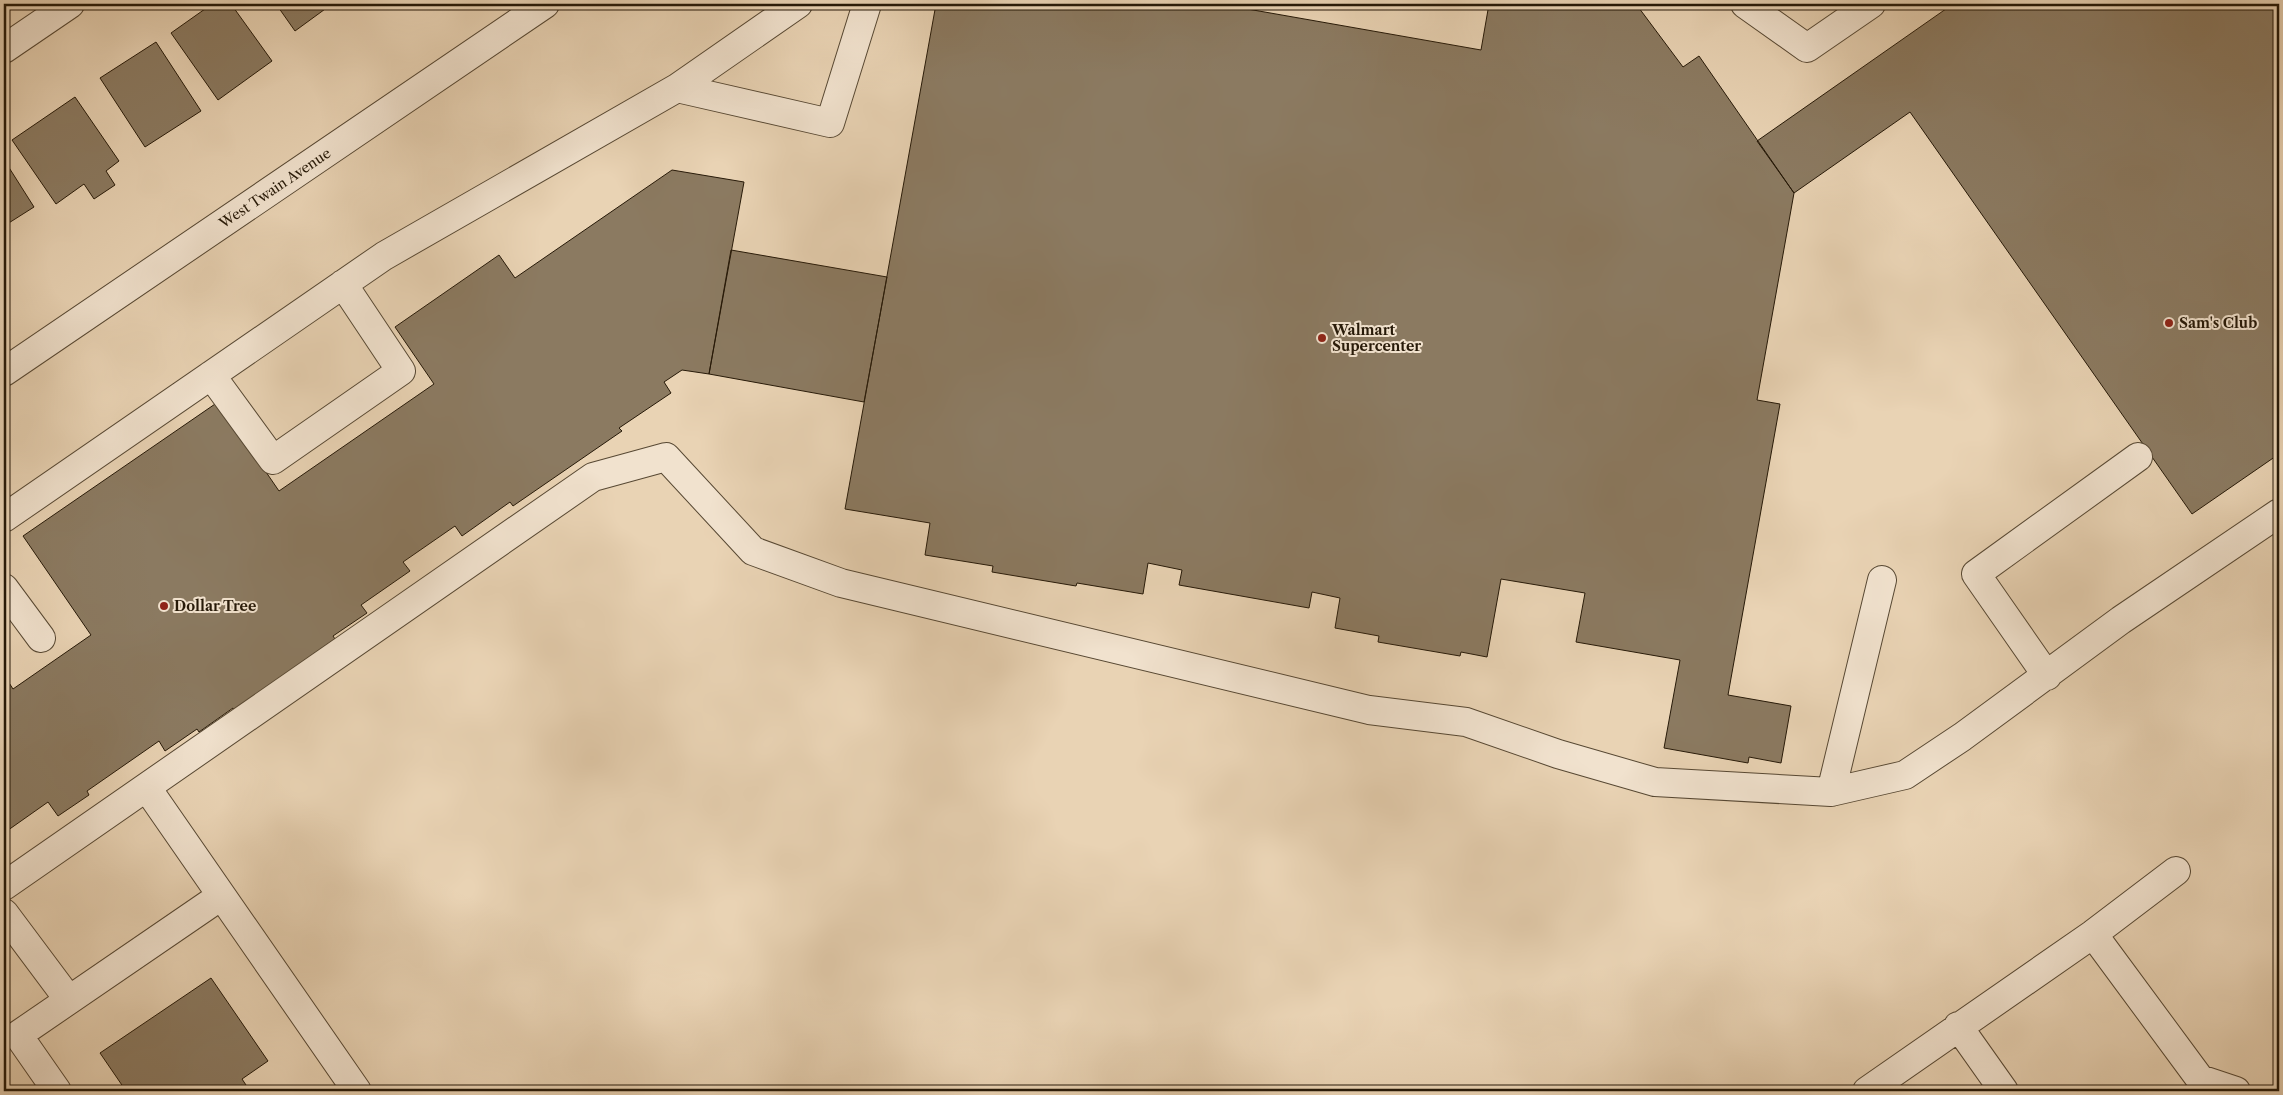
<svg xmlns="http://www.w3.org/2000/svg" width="2283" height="1095" font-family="'Libre Caslon Text',serif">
	<rect width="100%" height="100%" fill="#e9d3b4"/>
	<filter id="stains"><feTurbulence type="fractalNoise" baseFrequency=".004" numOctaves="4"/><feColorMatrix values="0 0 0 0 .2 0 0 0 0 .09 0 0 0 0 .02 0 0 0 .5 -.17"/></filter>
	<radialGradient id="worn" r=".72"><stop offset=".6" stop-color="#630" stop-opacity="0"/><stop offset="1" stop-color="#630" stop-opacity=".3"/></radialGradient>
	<path fill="#8b7a61" stroke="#261908" d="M212,4H231L272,61L218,100L171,33Z
		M276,4H332L295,31Z
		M936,4H1219L1481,50L1489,4H1636L1683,67L1699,56L1794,193L1757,400L1780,404L1728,695L1791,706L1781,763L1749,757L1748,763L1664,748L1680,660L1576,642L1585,593L1501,579L1487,657L1461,652L1460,656L1378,642L1379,636L1335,628L1340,598L1312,592L1309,608L1179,585L1182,570L1148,563L1143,594L1077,583L1076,586L992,572L993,566L925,555L930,523L845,509Z
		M1953,4H2279V454L2192,514L1910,112L1794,193L1757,141Z
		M156,42L201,111L145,147L100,78Z
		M75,97L119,161L106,171L115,185L94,199L84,184L56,204L12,140Z
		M8,166L34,207L4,226V169Z
		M672,170L744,182L709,374L682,370L664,382L671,393L619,428L622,431L513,506L510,502L462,536L455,526L403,562L410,571L361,605L367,613L333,636L335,639L302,662L305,666L236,713L233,708L199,732L197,729L165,751L159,741L87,791L89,795L58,816L48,802L4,833V675L13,689L91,635L23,536L218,402L279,491L434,384L395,327L499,255L515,278Z
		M731,250L887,277L864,402L709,374Z
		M211,978L268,1061L242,1079L248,1088L243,1091H126L100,1053Z"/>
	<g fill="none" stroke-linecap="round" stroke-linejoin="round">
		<g stroke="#574833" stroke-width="30">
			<path id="minor" d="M1745,4L1807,48L1871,4
				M4,49L70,4
				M677,88L798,4
				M4,372L545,4
				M211,375L273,460L401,371L343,284
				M4,518L384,256L677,88L830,123L867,4
				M4,588L41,638
				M2047,676L1976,574L2138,457
				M147,788L357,1091
				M1831,792L1882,580
				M4,886L593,477L666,457L753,551L841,583L1369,710L1466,722L1558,754L1655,782L1831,792L1905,775L1962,737L2121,620L2279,513
				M4,913L69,1000
				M2093,934L2200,1079L2236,1091
				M1958,1026L2004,1091
				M57,1091L18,1035L221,896
				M1867,1091L2093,934L2176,871"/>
		</g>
		<use href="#minor" stroke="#f1e2ce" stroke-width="28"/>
	</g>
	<g fill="#8f2418" stroke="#f1e2ce" stroke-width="2">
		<circle cx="2169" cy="323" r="5"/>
		<circle cx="1322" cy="338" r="5"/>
		<circle cx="164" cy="606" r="5"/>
	</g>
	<g text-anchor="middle" stroke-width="4" stroke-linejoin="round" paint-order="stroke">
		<g font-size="14" fill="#261908" stroke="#f1e2ce">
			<text transform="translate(275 188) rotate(-34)" y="5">West Twain Avenue</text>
		</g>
		<g font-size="14" font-weight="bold" fill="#261908" stroke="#f1e2ce" text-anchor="start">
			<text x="2179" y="328">Sam's Club</text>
			<text x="1332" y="335">Walmart<tspan x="1332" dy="16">Supercenter</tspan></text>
			<text x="174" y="611">Dollar Tree</text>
		</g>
	</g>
	<rect width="2283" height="1095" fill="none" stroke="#e9d3b4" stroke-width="20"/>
	<rect x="5" y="5" width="2273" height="1085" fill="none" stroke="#261908" stroke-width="2.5"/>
	<rect x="10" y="10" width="2263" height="1075" fill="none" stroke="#261908"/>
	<rect width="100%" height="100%" filter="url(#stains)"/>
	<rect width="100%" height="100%" fill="url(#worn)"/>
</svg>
